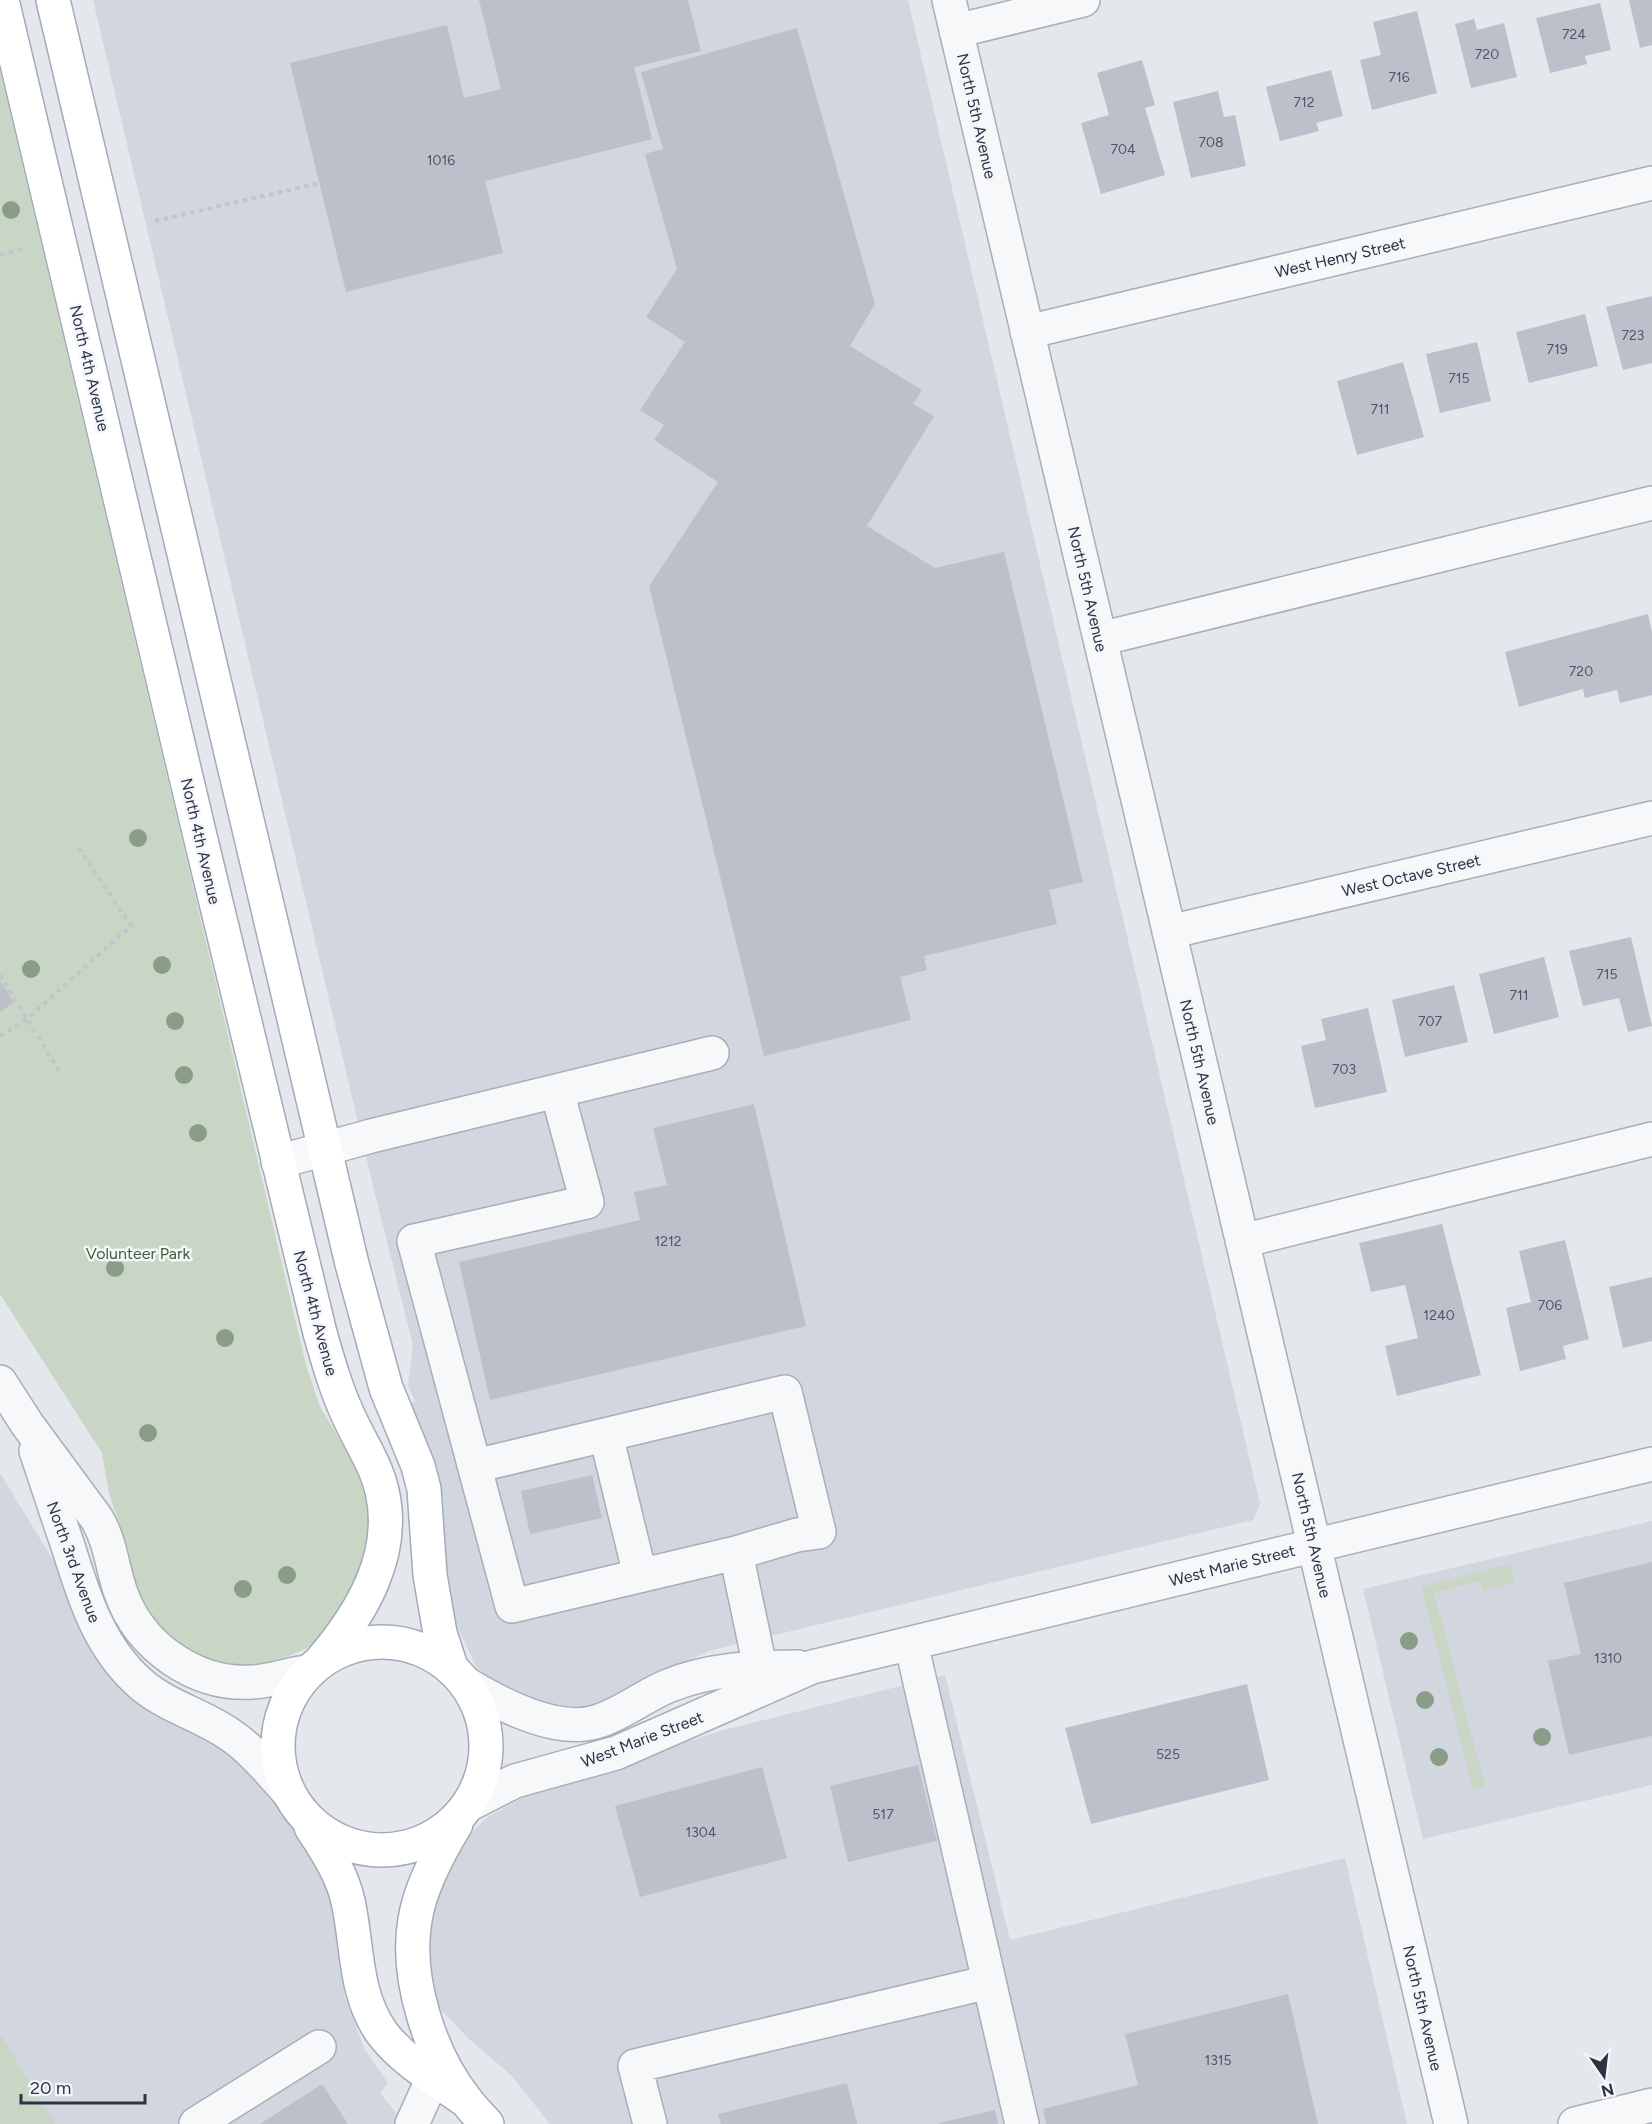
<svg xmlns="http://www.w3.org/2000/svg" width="1652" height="2124" font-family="Figtree,sans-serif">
	<rect width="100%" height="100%" fill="#e4e7ec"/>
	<path fill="#d2d6de" d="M93,0H908L1260,1504L1253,1520L708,1651L584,1712L543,1707L492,1681L476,1666L456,1624L432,1468L405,1405L415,1401L408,1385L413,1345L374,1190Z
		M0,1473L61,1573L90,1648L121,1688L148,1710L199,1731L229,1751L260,1784L310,1847L328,1890L338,1942L345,1998L365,2050L388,2083L380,2093L405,2124H56L0,2033Z
		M1652,1521V1785L1423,1839L1363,1589Z
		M945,1675L1010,1940L1345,1858L1407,2124H550L511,2075L467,2037L441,2010L427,1975V1932L441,1883L458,1848L486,1818L527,1795L720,1731Z"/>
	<path fill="#c9d6c5" d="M0,70L306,1365L320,1407L361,1474L371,1503L367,1555L341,1616L313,1645L289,1656L260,1664L241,1665L211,1660L187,1649L166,1635L145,1609L135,1591L123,1535L109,1493L102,1453L0,1294Z
		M1510,1564L1515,1583L1483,1591L1479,1581L1434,1593L1485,1786L1473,1789L1421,1587Z
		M0,2033L56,2124H0Z"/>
	<path fill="#bbc0ca" d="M479,0H688L701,51L634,67L652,139L485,181L503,253L346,292L290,63L447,25L464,98L501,89Z
		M1629,0H1652V45L1640,48Z
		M1600,3L1611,50L1585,56L1587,64L1550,73L1536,18Z
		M1417,11L1437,93L1372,110L1360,60L1381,55L1373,22Z
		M1474,19L1477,30L1504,23L1517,77L1471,88L1455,24Z
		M797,28L875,304L850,346L922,390L913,404L934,416L867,526L935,568L1004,552L1083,882L1049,890L1057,924L924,956L927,970L900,977L911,1020L764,1056L649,586L718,482L654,440L664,425L640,410L685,342L646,317L677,269L645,154L663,149L641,72Z
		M1142,60L1155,105L1145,108L1165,175L1101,194L1081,123L1109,115L1097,73Z
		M1331,70L1343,116L1316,123L1319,131L1280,141L1266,87Z
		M1218,91L1224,117L1235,115L1246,166L1191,178L1173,102Z
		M1652,296V363L1623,370L1606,307Z
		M1585,314L1598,366L1529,383L1516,332Z
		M1477,342L1491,401L1440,413L1426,354Z
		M1403,362L1424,437L1357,455L1337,381Z
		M1648,614L1652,632V695L1620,703L1617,690L1585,698L1583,689L1519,707L1505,652Z
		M1631,937L1652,1026L1628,1032L1619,998L1583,1006L1569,951Z
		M1544,957L1559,1017L1494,1034L1479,974Z
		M0,981L14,1002L0,1012Z
		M1454,985L1468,1042L1405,1057L1392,1000Z
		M1368,1008L1387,1092L1315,1108L1301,1046L1326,1040L1321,1019Z
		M754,1104L806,1326L490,1400L459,1262L640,1220L634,1192L667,1185L653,1128Z
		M1442,1224L1481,1375L1397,1396L1385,1346L1418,1338L1405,1285L1371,1292L1359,1243Z
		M1565,1240L1589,1339L1563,1346L1566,1359L1520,1371L1506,1308L1531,1302L1519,1251Z
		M1652,1277V1341L1623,1348L1609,1287Z
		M592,1475L602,1518L530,1534L521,1491Z
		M1652,1562V1736L1569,1755L1548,1661L1581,1654L1564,1583Z
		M1247,1684L1269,1780L1091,1824L1065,1728Z
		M918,1765L937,1841L848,1862L830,1786Z
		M762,1767L787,1858L640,1897L615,1806Z
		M1288,1994L1318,2124H1046L1043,2109L1138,2085L1125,2034Z
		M847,2083L857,2124H721L718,2114Z
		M322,2084L348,2124H260Z
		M995,2110L998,2124H939V2123Z"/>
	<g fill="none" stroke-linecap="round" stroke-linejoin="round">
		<g stroke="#a9aeb7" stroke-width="36">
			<path id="minor" d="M949,0L1451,2124
				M956,31L1083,0
				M1027,332L1652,183
				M1100,639L1652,503
				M1169,932L1652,818
				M278,1162L371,1136L712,1053
				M1242,1241L1652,1139
				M0,1382L27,1424L97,1519C111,1543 112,1568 121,1593C140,1647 196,1686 253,1682C272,1681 289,1674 308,1672
				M606,1435L640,1575
				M36,1451C47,1483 57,1515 68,1546C84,1598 100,1649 142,1685C168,1707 202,1715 229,1734C252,1749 270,1772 288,1792
				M475,1466L785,1392L819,1532L797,1535L736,1553L512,1606L414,1241L587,1202L557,1091
				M736,1553L760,1667
				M911,1643L1022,2124
				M467,1684C501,1705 558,1735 599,1721C623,1713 644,1696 668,1686C709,1669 755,1667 798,1667
				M470,1804L515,1781L616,1753L812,1667L1652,1464
				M196,2124L319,2047
				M412,2124L433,2078
				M650,2124L635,2066L989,1982
				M1575,2124L1652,2105"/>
		</g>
		<g stroke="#a3abb8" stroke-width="36">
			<path id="major" d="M2,0L200,836L320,1333C328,1361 336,1389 348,1415C359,1440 376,1464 382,1491C397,1555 361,1614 321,1661
				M53,0L352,1264L386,1388L418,1466L424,1489L430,1575L440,1633L451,1667
				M278 1746a104 104 0 1 1 208 0a104 104 0 1 1-208 0Z
				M456,1824C439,1852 420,1887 415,1920C405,1978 430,2055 466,2100C472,2109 480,2116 487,2124
				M311,1827C326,1850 342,1874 348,1901C358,1946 354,1994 382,2033C403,2061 437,2080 465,2100"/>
		</g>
		<path stroke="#c2c5cb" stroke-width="4" stroke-dasharray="4.5 4.5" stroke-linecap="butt" d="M155,221L320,183
			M0,255L22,249
			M0,975L61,1074
			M0,1036L27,1019L131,926L76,844"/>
		<use href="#minor" stroke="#f7f8fa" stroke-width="33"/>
		<use href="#major" stroke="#fff" stroke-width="33"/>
	</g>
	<g fill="#899d89">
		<circle cx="11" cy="210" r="9"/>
		<circle cx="138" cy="838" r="9"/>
		<circle cx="162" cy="965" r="9"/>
		<circle cx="31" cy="969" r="9"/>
		<circle cx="175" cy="1021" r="9"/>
		<circle cx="184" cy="1075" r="9"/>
		<circle cx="198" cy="1133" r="9"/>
		<circle cx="115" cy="1268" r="9"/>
		<circle cx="225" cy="1338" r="9"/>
		<circle cx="148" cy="1433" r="9"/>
		<circle cx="287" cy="1575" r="9"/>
		<circle cx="243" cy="1589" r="9"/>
		<circle cx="1409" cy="1641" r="9"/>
		<circle cx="1425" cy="1700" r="9"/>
		<circle cx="1542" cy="1737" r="9"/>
		<circle cx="1439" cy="1757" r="9"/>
	</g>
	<g text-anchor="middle" stroke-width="5" stroke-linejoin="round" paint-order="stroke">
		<g font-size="14" fill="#4f5766">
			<text x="1574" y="39">724</text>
			<text x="1487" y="59">720</text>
			<text x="1399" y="82">716</text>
			<text x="1304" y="107">712</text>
			<text x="1211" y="147">708</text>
			<text x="1123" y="154">704</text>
			<text x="441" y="165">1016</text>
			<text x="1633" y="340">723</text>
			<text x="1557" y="354">719</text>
			<text x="1459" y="383">715</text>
			<text x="1380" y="414">711</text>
			<text x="1581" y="676">720</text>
			<text x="1607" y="979">715</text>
			<text x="1519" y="1000">711</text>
			<text x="1430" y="1026">707</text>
			<text x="1344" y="1074">703</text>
			<text x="668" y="1246">1212</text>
			<text x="1550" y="1310">706</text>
			<text x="1439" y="1320">1240</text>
			<text x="1608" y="1663">1310</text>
			<text x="1168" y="1759">525</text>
			<text x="883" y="1819">517</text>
			<text x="701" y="1837">1304</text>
			<text x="1218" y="2065">1315</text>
		</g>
		<g font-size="16" fill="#2b3445" stroke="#f4f6f9">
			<text transform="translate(977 116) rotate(77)" y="6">North 5th Avenue</text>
			<text transform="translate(1340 257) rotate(-13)" y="6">West Henry Street</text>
			<text transform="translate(90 368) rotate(77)" y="6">North 4th Avenue</text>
			<text transform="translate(1088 589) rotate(77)" y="6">North 5th Avenue</text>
			<text transform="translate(201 841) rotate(77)" y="6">North 4th Avenue</text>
			<text transform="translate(1411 875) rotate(-13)" y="6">West Octave Street</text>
			<text transform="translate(1200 1062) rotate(77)" y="6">North 5th Avenue</text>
			<text transform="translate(316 1313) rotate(75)" y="6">North 4th Avenue</text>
			<text transform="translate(1312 1535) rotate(77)" y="6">North 5th Avenue</text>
			<text transform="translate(74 1562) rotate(70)" y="6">North 3rd Avenue</text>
			<text transform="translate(1232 1565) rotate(-14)" y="6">West Marie Street</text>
			<text transform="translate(642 1739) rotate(-21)" y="6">West Marie Street</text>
			<text transform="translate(1423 2008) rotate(77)" y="6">North 5th Avenue</text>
		</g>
		<g font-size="16" fill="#3f6138" stroke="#f4f6f9">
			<text x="138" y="1259">Volunteer Park</text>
		</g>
	</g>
	<g transform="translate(1604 2076) rotate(166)" stroke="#f4f6f9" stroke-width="4.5" paint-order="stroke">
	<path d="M0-4.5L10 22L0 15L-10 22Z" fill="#2b3445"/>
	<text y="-9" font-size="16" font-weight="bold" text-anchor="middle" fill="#2b3445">N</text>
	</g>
	<path d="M21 2094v9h124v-9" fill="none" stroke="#2b3445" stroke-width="3"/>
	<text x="30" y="2094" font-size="18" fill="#2b3445" stroke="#f4f6f9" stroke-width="4.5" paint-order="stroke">20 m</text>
</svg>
